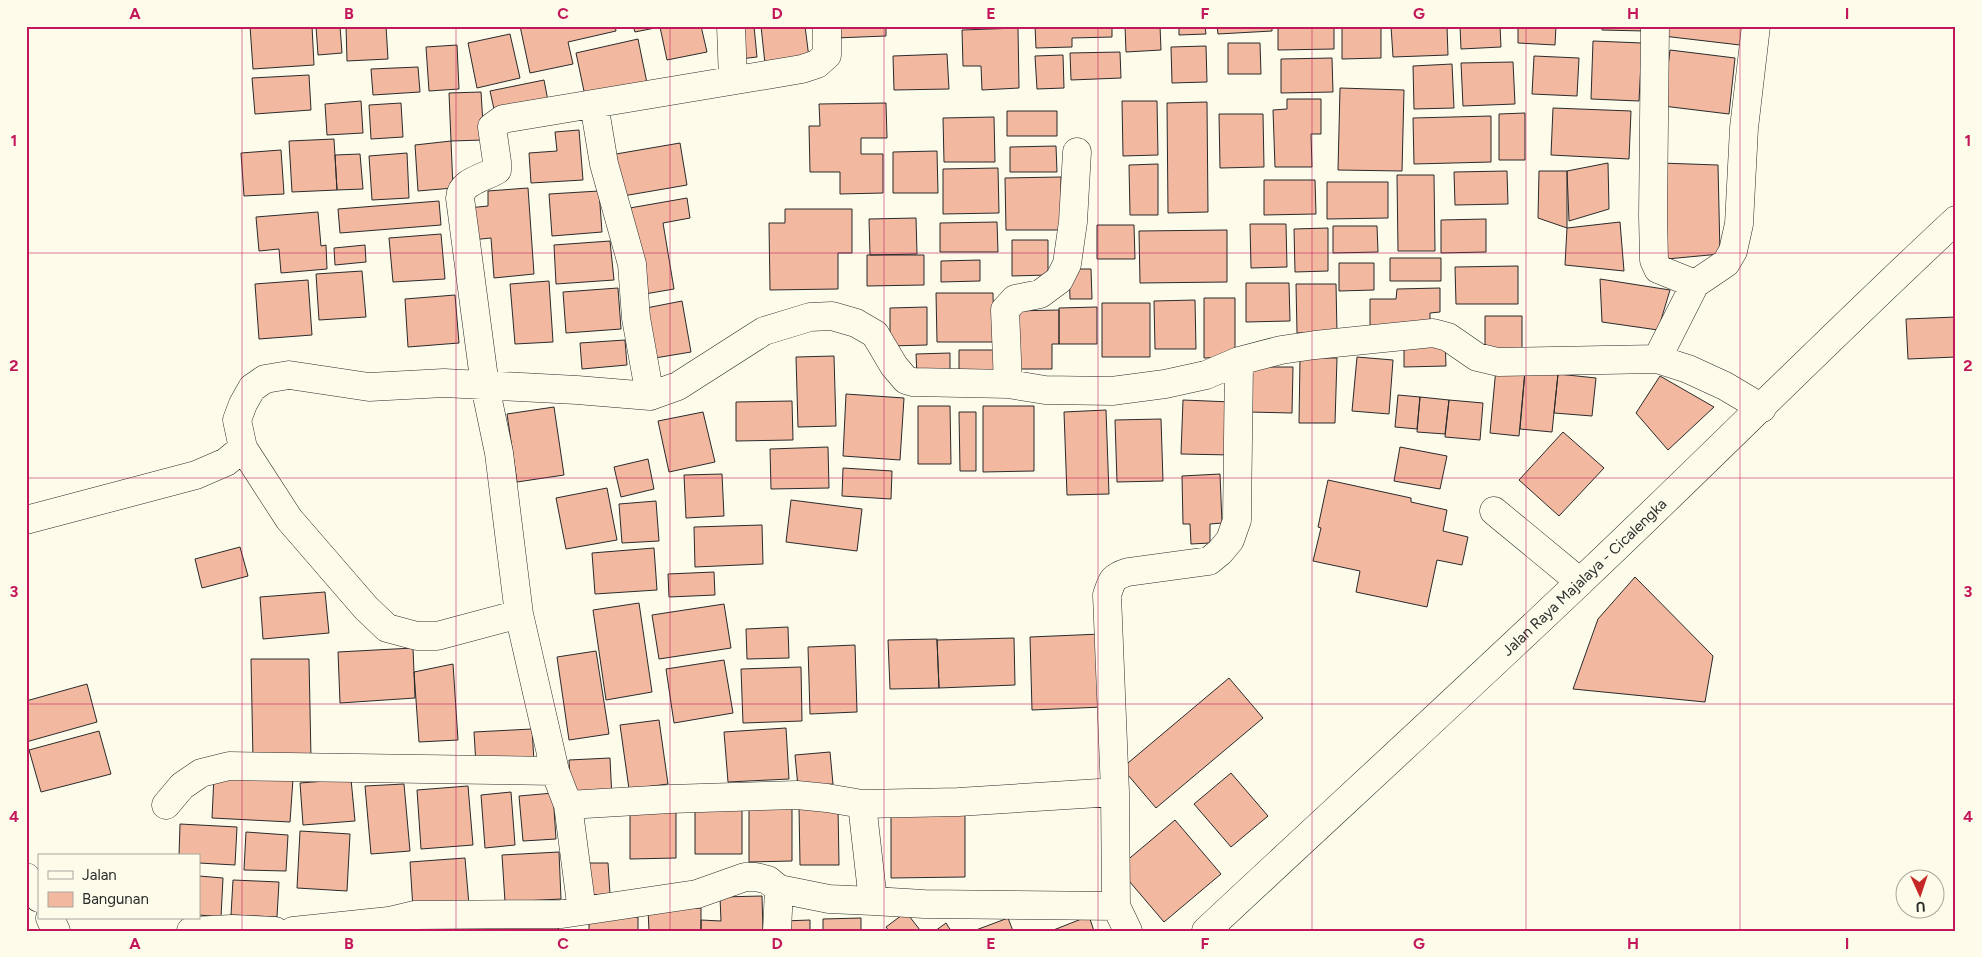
<svg xmlns="http://www.w3.org/2000/svg" width="1982" height="957" font-family="Figtree,sans-serif">
	<rect width="100%" height="100%" fill="#fdfbea"/>
	<path fill="#f2b8a0" stroke="#2b2b2b" d="M250,26H312L314,65L253,69Z
		M316,26H340L342,53L318,55Z
		M346,26H386L388,59L347,61Z
		M520,26H615L616,31L568,42L573,64L530,73Z
		M633,26H701L707,52L667,60L660,27L635,32Z
		M743,26H754L757,57L740,59Z
		M761,26H805L809,58L765,64Z
		M834,26H886V36L835,38Z
		M1035,26H1112V37L1072,38V47L1036,48Z
		M1125,26H1160L1161,50L1126,52Z
		M1179,26H1205L1206,34L1179,35Z
		M1217,26H1272V31L1218,34Z
		M1278,26H1334V49L1278,50Z
		M1342,26H1381V58L1342,59Z
		M1391,26H1447L1448,55L1393,57Z
		M1460,26H1500L1501,47L1461,49Z
		M1518,26H1556L1555,45L1518,43Z
		M1602,26H1644V31L1602,30Z
		M1664,26H1743L1740,45L1663,36Z
		M1018,28L1019,88L982,90L981,66H963L962,30Z
		M510,34L520,78L477,88L468,43Z
		M638,39L647,83L585,96L576,53Z
		M1593,41L1642,43L1639,101L1591,99Z
		M1228,43H1260L1261,74H1228Z
		M457,45L459,89L429,91L426,47Z
		M1206,46L1207,82L1172,83L1171,47Z
		M1670,50L1735,58L1729,114L1663,106Z
		M1120,52L1121,78L1071,80L1070,53Z
		M947,54L949,89L894,90L893,56Z
		M1063,55L1064,88L1037,89L1035,56Z
		M1534,56L1579,58L1577,96L1532,94Z
		M1332,58L1333,92L1281,93V59Z
		M1513,62L1515,104L1463,106L1461,63Z
		M1452,64L1454,108L1414,109L1413,66Z
		M418,67L420,92L373,95L371,69Z
		M309,75L311,110L255,114L252,78Z
		M544,80L549,106L496,118L490,91Z
		M1340,88L1404,90L1402,171L1338,170Z
		M481,92L484,140L451,141L449,93Z
		M1287,99H1321V134H1311L1312,167H1275L1273,110L1287,109Z
		M361,101L363,133L327,135L325,104Z
		M1122,101H1157L1158,155L1123,156Z
		M1207,102L1208,212L1168,213L1167,103Z
		M401,103L403,137L371,139L369,105Z
		M886,103L887,138H861V154H883V193L840,194V172H810L809,126H820L819,104Z
		M1553,108L1631,111L1629,159L1551,155Z
		M1007,111H1057V136H1007Z
		M1525,113V160H1499V114Z
		M1219,114H1263L1264,167L1220,168Z
		M1491,116V162L1414,164L1413,118Z
		M994,117L995,162H944L943,118Z
		M579,130L583,180L531,183L529,153L557,151L555,132Z
		M334,139L337,190L292,192L289,141Z
		M451,141L453,188L418,191L415,145Z
		M680,143L687,185L623,196L616,154Z
		M1056,146L1057,172H1010V147Z
		M281,150L284,194L244,196L241,153Z
		M937,151L938,193H893V152Z
		M407,153L409,198L372,200L369,156Z
		M360,154L363,189L337,190L335,155Z
		M1608,163L1609,209L1569,221L1567,171Z
		M1660,163L1718,165L1720,254L1667,259Z
		M1158,164V215H1130L1129,165Z
		M998,168L999,213L943,214V169Z
		M1507,171L1508,204L1455,205L1454,172Z
		M1539,171H1567V228L1538,218Z
		M1397,175H1434L1435,251H1398Z
		M1061,177V230H1006L1005,178Z
		M1264,180H1315L1316,214L1264,215Z
		M1327,182H1388V218L1327,219Z
		M528,188L534,274L494,278L491,238L471,240L468,208L488,206V191Z
		M599,191L602,232L552,236L549,194Z
		M687,198L690,218L663,223L674,289L639,295L624,209Z
		M439,201L441,225L340,233L338,209Z
		M785,209H852V253H838V289L770,290L769,223H785Z
		M318,212L321,246L326,245L327,269L281,273L279,249L259,251L256,217Z
		M916,218L917,254L870,255L869,219Z
		M1486,219V252L1441,253V220Z
		M997,222L998,252H940V223Z
		M1620,222L1624,271L1565,265L1567,228Z
		M1250,224H1286L1287,267L1251,268Z
		M1097,225H1134L1135,259H1097Z
		M1333,226H1377L1378,252L1333,253Z
		M1328,228V271L1295,272L1294,229Z
		M1227,230V282L1140,283L1139,231Z
		M441,234L445,279L393,282L389,238Z
		M1012,240H1048V275L1012,276Z
		M610,241L614,280L556,284L554,245Z
		M365,245L366,262L335,265L334,248Z
		M867,255H924V285L867,286Z
		M1390,258H1441V281H1390Z
		M980,260V281L941,282V261Z
		M1339,263H1374V290L1339,291Z
		M1518,266V304H1456L1455,267Z
		M1069,269H1091L1092,299H1070Z
		M362,271L366,317L319,320L316,274Z
		M1600,279L1670,290L1658,330L1602,322Z
		M308,280L312,335L259,339L255,284Z
		M549,281L553,342L515,344L510,284Z
		M1246,283H1289L1290,321L1246,322Z
		M1296,284H1336L1337,333H1297Z
		M618,288L621,329L566,333L563,292Z
		M1440,288V312L1430,313V328L1370,329V299H1396L1397,289Z
		M936,293H993L994,342H937Z
		M455,295L459,343L408,347L405,299Z
		M1204,298H1235V357L1204,358Z
		M1195,300L1196,349H1155L1154,301Z
		M682,301L691,352L649,359L641,309Z
		M1102,303H1150V357H1102Z
		M927,307V345L890,346V308Z
		M1097,307V344H1059V308Z
		M1059,310V344H1052V369H1015L1014,311Z
		M1485,316H1522V352H1485Z
		M1956,317V357L1908,359L1906,319Z
		M1445,339L1446,366L1404,367V340Z
		M625,340L627,365L582,369L580,343Z
		M959,350H994V377L959,378Z
		M950,353V375H917L916,354Z
		M834,356L836,426L798,427L796,357Z
		M1357,357L1393,360L1389,414L1352,411Z
		M1300,358H1337L1335,423H1299Z
		M1249,367H1293L1292,413L1248,412Z
		M1496,368L1525,371L1519,436L1490,433Z
		M1525,371L1558,374L1552,432L1520,429Z
		M1558,374L1596,378L1592,416L1554,413Z
		M1660,376L1714,407L1668,450L1636,413Z
		M846,394L904,398L900,460L843,456Z
		M1398,395L1420,397L1417,429L1395,427Z
		M1420,397L1449,400L1445,434L1417,432Z
		M1183,400L1232,402L1231,455L1181,454Z
		M1449,400L1483,403L1480,440L1445,437Z
		M792,401L793,440L736,441V402Z
		M918,406H950L951,464H918Z
		M983,406H1034V471L983,472Z
		M554,407L564,475L517,482L507,414Z
		M1106,410L1109,494L1067,495L1064,412Z
		M703,412L715,462L669,472L658,421Z
		M959,412H976V471H960Z
		M1161,419L1163,481L1117,482L1115,420Z
		M1563,432L1604,468L1559,516L1519,480Z
		M828,447L829,488L771,489L770,449Z
		M1400,447L1447,456L1440,489L1394,481Z
		M648,459L654,489L621,497L614,467Z
		M843,468L892,471L891,499L842,496Z
		M722,474L724,516L686,518L684,475Z
		M1220,474L1222,523L1210,524V543L1191,544L1190,524H1183L1182,476Z
		M1328,480L1411,498V502L1447,510L1443,531L1468,537L1462,565L1437,560L1427,607L1356,592L1360,571L1313,561L1321,528L1318,527Z
		M607,488L617,540L566,549L556,498Z
		M791,500L862,509L857,551L786,542Z
		M656,501L659,541L622,543L619,504Z
		M762,525L763,564L695,567L694,527Z
		M240,547L248,576L202,588L195,559Z
		M654,548L657,590L595,594L592,553Z
		M714,572L715,595L669,597L668,574Z
		M1635,577L1713,656L1705,702L1573,689L1598,619Z
		M325,592L329,633L263,639L260,597Z
		M639,603L652,692L606,700L593,610Z
		M724,604L731,648L659,659L652,615Z
		M788,627L789,658L747,659L746,629Z
		M1101,634L1103,707L1032,710L1030,637Z
		M1014,638L1015,685L939,688L937,640Z
		M937,639L939,688L890,689L888,640Z
		M855,645L857,712L810,714L808,647Z
		M413,648L415,698L340,703L338,652Z
		M596,651L609,734L569,740L557,657Z
		M251,659H309L311,759L253,760Z
		M724,660L733,713L674,723L666,669Z
		M453,664L458,740L419,742L414,672Z
		M801,667L802,721L743,723L741,669Z
		M1229,678L1263,718L1156,808L1122,768Z
		M87,684L97,722L26,742V701Z
		M659,720L668,784L629,789L620,725Z
		M786,728L789,779L728,782L724,732Z
		M532,729L534,761L476,765L474,732Z
		M99,731L111,774L41,792L29,750Z
		M830,752L833,784L798,787L795,755Z
		M610,758L612,799L571,801L569,760Z
		M1231,773L1268,816L1231,847L1194,804Z
		M214,776L293,779L290,822L212,818Z
		M351,779L355,821L303,825L300,783Z
		M404,784L410,851L371,854L365,786Z
		M468,786L473,845L421,849L417,790Z
		M511,792L515,845L485,848L481,795Z
		M553,793L556,839L523,841L519,796Z
		M695,806H742V854H695Z
		M792,806V861L749,862V807Z
		M799,806L838,807L839,865H800Z
		M630,810H676V858L630,859Z
		M891,814H965V877L891,878Z
		M1175,820L1221,874L1164,922L1118,868Z
		M180,824L237,827L235,865L199,863V856H179Z
		M300,831L350,834L347,891L297,888Z
		M246,832L288,835L286,871L244,870Z
		M559,852L561,899L505,902L502,855Z
		M465,858L469,905L413,909L410,862Z
		M583,863H608L610,894L584,895Z
		M199,876L223,878L221,917L199,915Z
		M233,880L279,882L277,917L231,915Z
		M762,896L763,931H701V920L721,921L720,897Z
		M701,908V931H649L648,909Z
		M906,912L920,930L889,931L886,927Z
		M1089,916L1094,931H1051Z
		M638,917V931H589V919Z
		M861,918V931H823V919Z
		M1008,918L1013,931H976V930Z
		M557,919L559,931L476,930Z
		M810,920V931H783V921Z
		M946,923L951,931H935Z"/>
	<g fill="none" stroke-linecap="round" stroke-linejoin="round">
		<g stroke="#2b2b2b" stroke-width="29">
			<path id="street" d="M731,26L733,80
				M1655,26L1653,216L1654,260L1658,269L1695,284
				M594,104L604,164L632,264L636,318L650,396
				M1657,359L1695,284L1726,263L1733,251L1739,224L1744,128L1756,26
				M1008,384L1005,310L1015,299L1040,294L1059,280L1067,264L1073,222L1077,152
				M243,448L289,519L366,608L387,628L417,636H437L519,614L555,771
				M1494,511L1580,582
				M26,520L196,475L226,462L243,448L237,420L243,404L252,388L265,379L289,375L369,387L444,383L577,390L650,396L678,386L764,331L810,317L832,316L856,323L875,334L894,366L906,380L913,382L1008,384L1045,390L1112,391L1165,384L1206,375L1239,361L1281,350L1315,345L1433,333L1448,337L1477,357L1498,362L1657,359L1688,369L1725,386L1762,408
				M519,614L499,453L485,386L460,198C461,181 484,178 497,170V162L492,127L503,119L802,69L817,64L827,55V26
				M1115,792L1107,595C1112,580 1112,577 1128,572L1209,561L1220,552L1230,540L1237,520L1239,361
				M862,804L873,901
				M166,805L182,786L201,773L229,766L555,771L568,805L582,911
				M568,805L670,799L797,795L827,798L862,804L958,802L1115,792L1116,906
				M191,931L232,929L275,931
				M293,931L389,921L414,915L562,914L697,894L745,877H756L768,880L779,889
				M777,931L779,889L829,899L873,901L924,904L1116,906L1128,931"/>
		</g>
		<g stroke="#2b2b2b" stroke-width="29">
			<path id="secondary" d="M26,877L39,898
				M50,918L56,931"/>
		</g>
		<g stroke="#2b2b2b" stroke-width="29">
			<g id="primary">
				<path id="s1" d="M1206,931C1331,814 1458,698 1582,580C1708,461 1829,338 1956,220"/>
			</g>
		</g>
		<use href="#street" stroke="#fdfbea" stroke-width="28"/>
		<use href="#secondary" stroke="#fdfbea" stroke-width="28"/>
		<use href="#primary" stroke="#fdfbea" stroke-width="28"/>
	</g>
	<path fill="none" stroke="#c2185b" stroke-width="1" stroke-opacity="0.55" d="M242,26V931M456,26V931M670,26V931M884,26V931M1098,26V931M1312,26V931M1526,26V931M1740,26V931M26,253H1956M26,478H1956M26,704H1956"/>
	<g text-anchor="middle" stroke-width="4" stroke-linejoin="round" paint-order="stroke">
		<g font-size="15" fill="#2b2b2b" stroke="#fdfbea">
			<text dy="5" stroke="none"><textPath href="#s1" startOffset="518">Jalan Raya Majalaya - Cicalengka</textPath></text>
		</g>
	</g>
	<rect width="1982" height="957" fill="none" stroke="#fdfbea" stroke-width="55"/>
	<rect x="38" y="854" width="162" height="65" fill="#fdfbea" stroke="#a9a89e"/>
	<rect x="48" y="871" width="25" height="8" fill="#fdfbea" stroke="#a9a89e"/>
	<text x="82" y="880" font-size="15" fill="#2b2b2b">Jalan</text>
	<rect x="48" y="892" width="25" height="15" fill="#f2b8a0" stroke="#a9a89e"/>
	<text x="82" y="904" font-size="15" fill="#2b2b2b">Bangunan</text>
	<g transform="translate(1920 894) rotate(177)"><circle r="24" fill="#fdfbea" stroke="#a9a89e"/>
	<path d="M0-4L9 19L0 12L-9 19Z" fill="#c62828"/>
	<text y="-8" font-size="14" font-weight="bold" text-anchor="middle" fill="#2b2b2b">U</text>
	</g>
	<rect x="28" y="28" width="1926" height="902" fill="none" stroke="#c2185b" stroke-width="2"/>
	<g font-size="16" text-anchor="middle" font-weight="bold" fill="#c2185b">
		<text x="135" y="19">A</text>
		<text x="349" y="19">B</text>
		<text x="563" y="19">C</text>
		<text x="777" y="19">D</text>
		<text x="991" y="19">E</text>
		<text x="1205" y="19">F</text>
		<text x="1419" y="19">G</text>
		<text x="1633" y="19">H</text>
		<text x="1847" y="19">I</text>
		<text x="14" y="146">1</text>
		<text x="1968" y="146">1</text>
		<text x="14" y="371">2</text>
		<text x="1968" y="371">2</text>
		<text x="14" y="597">3</text>
		<text x="1968" y="597">3</text>
		<text x="14" y="822">4</text>
		<text x="1968" y="822">4</text>
		<text x="135" y="949">A</text>
		<text x="349" y="949">B</text>
		<text x="563" y="949">C</text>
		<text x="777" y="949">D</text>
		<text x="991" y="949">E</text>
		<text x="1205" y="949">F</text>
		<text x="1419" y="949">G</text>
		<text x="1633" y="949">H</text>
		<text x="1847" y="949">I</text>
	</g>
</svg>
